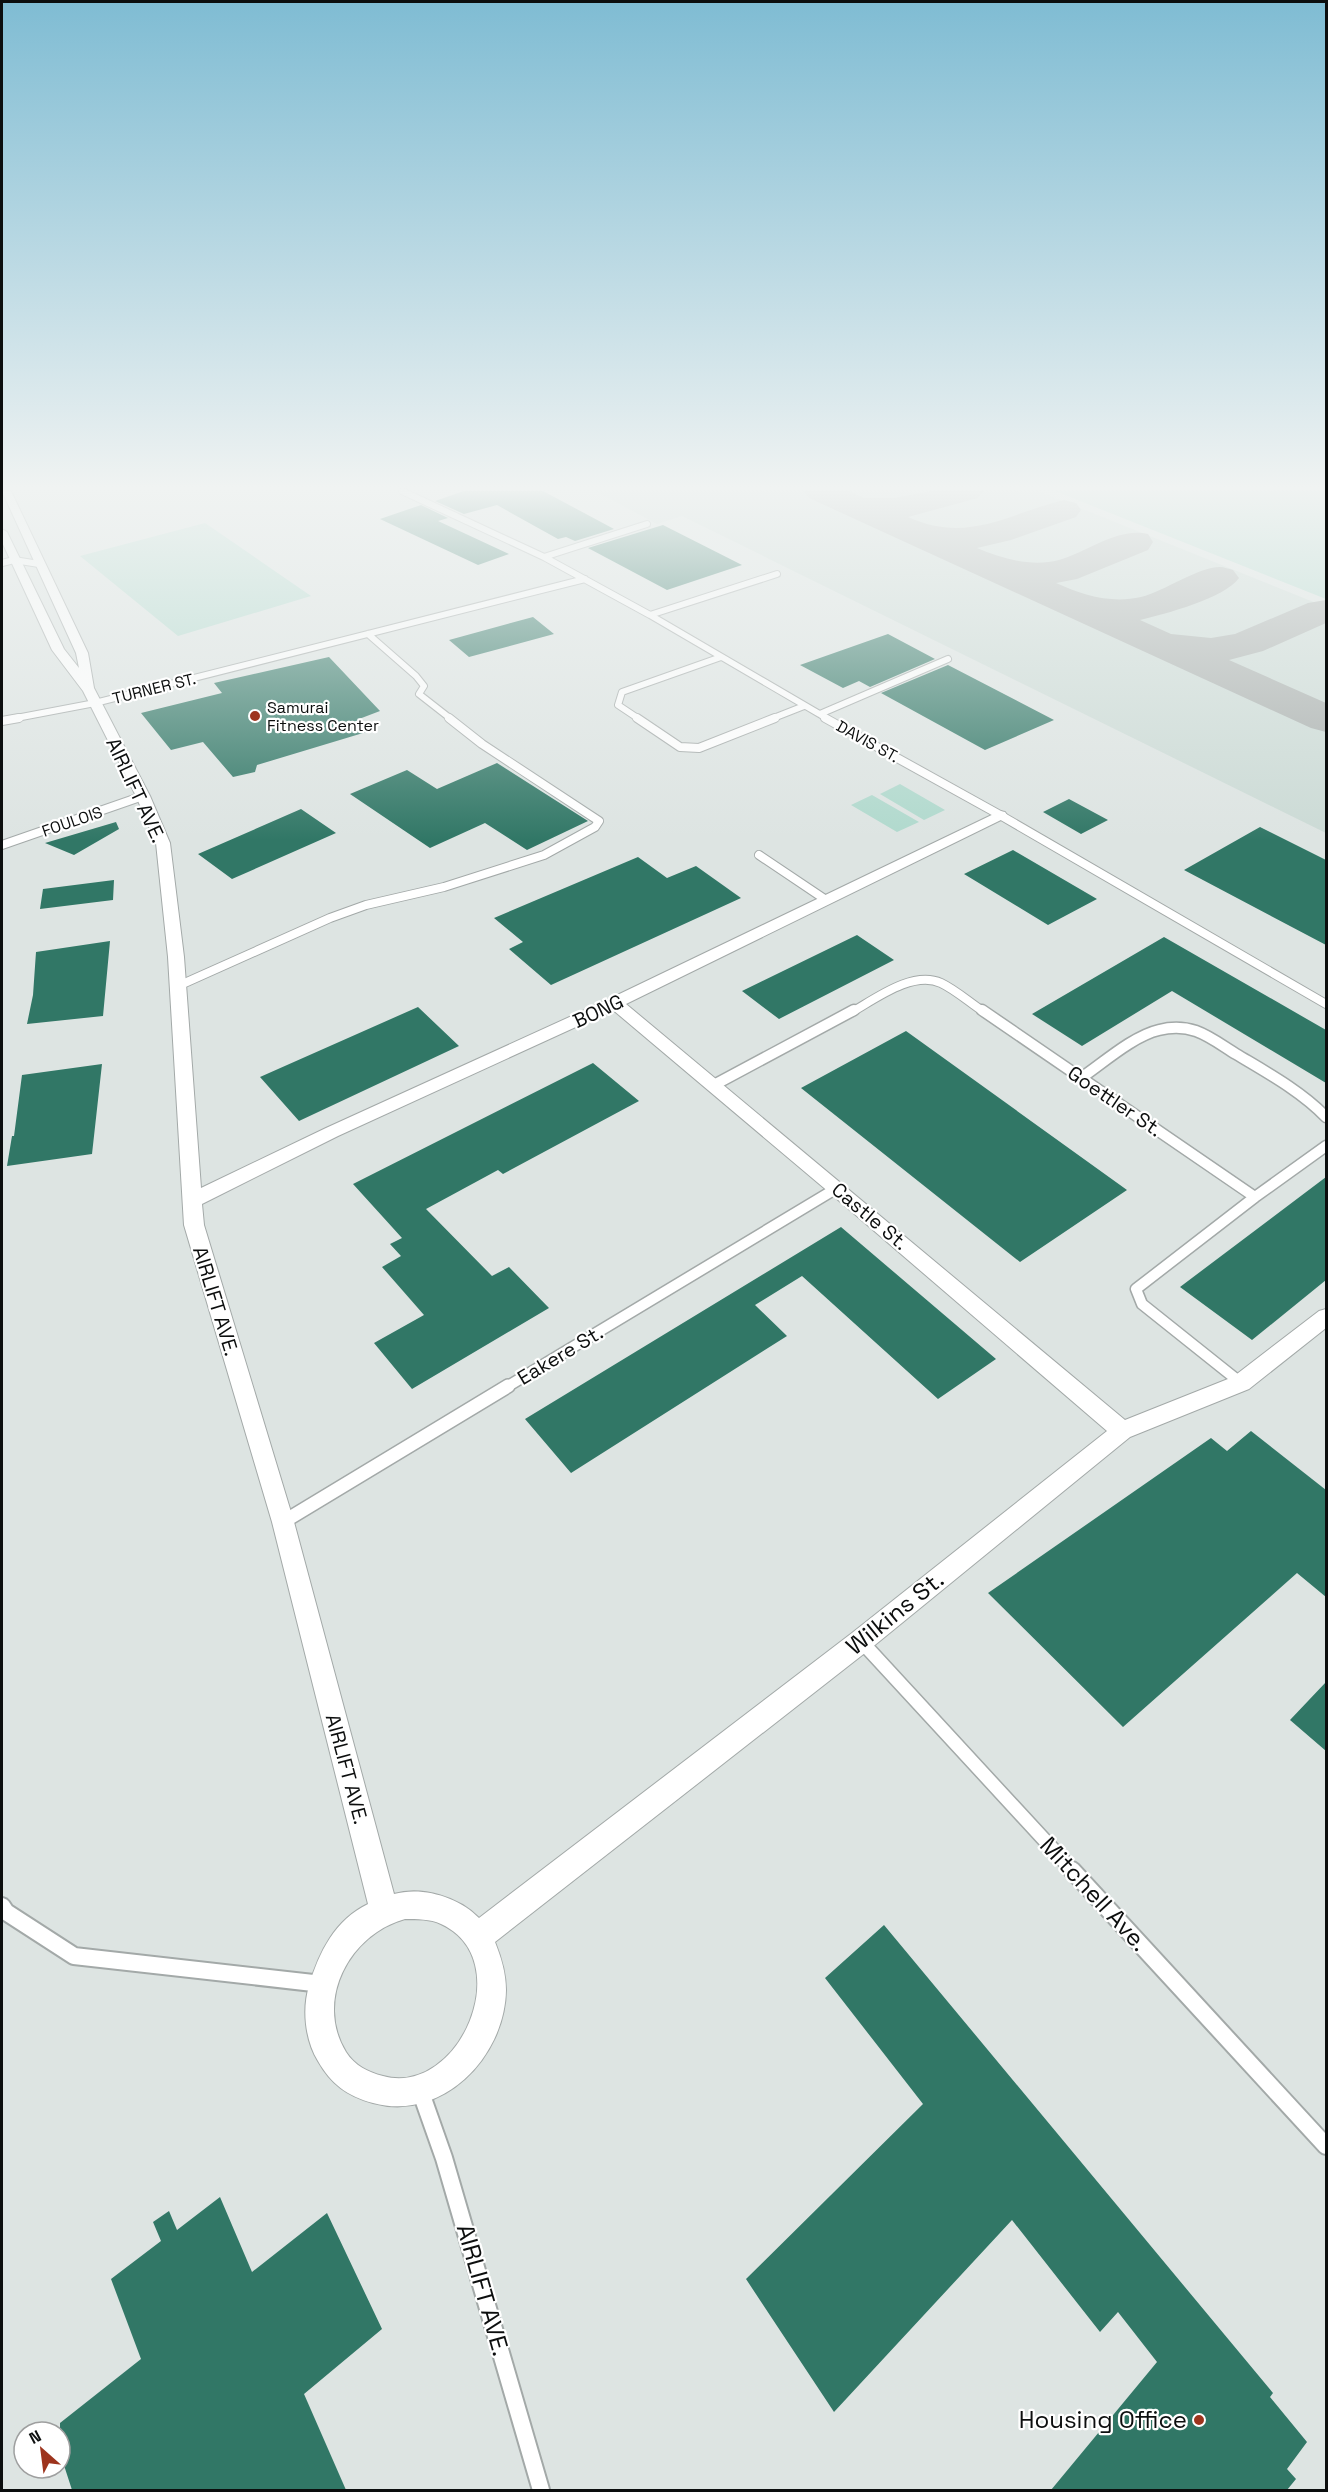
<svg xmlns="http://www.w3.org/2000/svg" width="1328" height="2492" font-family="'Space Grotesk',sans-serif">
	<rect width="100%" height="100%" fill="#dde4e2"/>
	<path fill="#cbdad5" d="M595,491H1038L1326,607V833L682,516L657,524Z"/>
	<path fill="#b0d9cd" d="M1055,491H1326V599Z
		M205,523L311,596L178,636L80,556Z
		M900,784L945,810L924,820L880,794Z
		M872,795L919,822L897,832L851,805Z"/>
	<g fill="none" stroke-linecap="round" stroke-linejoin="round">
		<path fill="#a8aeac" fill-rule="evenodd" d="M804,491H849L864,498H894L932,491H983L978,498L908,517C968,544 1007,514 1064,500L1076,503L1081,510L1076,517L1011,540L977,548C1002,559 1032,567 1059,560C1088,552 1117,527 1148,534L1153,542L1148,550L1077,579L1056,583C1083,595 1111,604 1141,597C1165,591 1198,567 1220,567C1224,567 1229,569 1233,570L1239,578C1225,598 1165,614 1140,620L1171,634L1211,638L1235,634L1308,603L1326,600V623L1263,651L1229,660L1326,703V732L1311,728L809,498Z"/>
	</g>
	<path fill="#317766" d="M464,491H543L614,529L575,541L566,537L558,539L497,505L464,514L435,501Z
		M421,505L448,518L438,521L509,554L478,565L380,519Z
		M663,525L742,565L667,590L588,548Z
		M533,617L554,634L469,657L449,640Z
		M888,634L935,659L870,687L859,681L843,688L800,665Z
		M329,657L380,711L359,719L373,730L257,765L255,772L233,777L203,742L171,750L141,713L222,693L214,683Z
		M948,665L1054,720L985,750L881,693Z
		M497,763L588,821L527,850L485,823L430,848L350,794L407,770L437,789Z
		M1069,799L1108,820L1081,834L1043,812Z
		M301,809L336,833L232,879L198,854Z
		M116,822L119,829L74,855L45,843Z
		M1260,827L1326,860V945L1184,870Z
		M1013,850L1097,899L1048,925L964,874Z
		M638,857L667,878L696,866L741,898L551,985L509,949L523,942L494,918Z
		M114,880L113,900L40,909L43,889Z
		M857,935L894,960L779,1019L742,991Z
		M1164,937L1326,1030V1083L1172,991L1082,1046L1032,1014Z
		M110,941L103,1016L27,1024L33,995L36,952Z
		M418,1007L459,1046L299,1121L260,1077Z
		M906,1031L1127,1190L1020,1262L801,1088Z
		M593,1063L639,1101L503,1174L498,1170L426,1209L492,1276L509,1267L549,1308L412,1389L374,1343L424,1315L382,1267L401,1256L390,1244L402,1238L353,1184Z
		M102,1064L92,1154L7,1166L12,1136H14L22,1075Z
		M1326,1177V1280L1252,1340L1180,1287Z
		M841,1227L996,1359L938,1399L802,1276L755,1305L787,1336L571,1473L525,1419Z
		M1251,1431L1326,1490V1597L1297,1573L1123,1727L988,1593L1211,1438L1227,1451Z
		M1326,1682V1751L1290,1720Z
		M884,1925L1273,2393L1270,2397L1307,2442L1287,2469L1296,2479L1287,2490H1051L1157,2362L1118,2312L1100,2332L1012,2220L834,2412L746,2279L923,2104L825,1978Z
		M220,2197L252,2272L327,2213L382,2329L304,2394L346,2490H72L60,2453V2423L141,2359L111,2279L161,2241L153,2222L169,2211L177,2230Z"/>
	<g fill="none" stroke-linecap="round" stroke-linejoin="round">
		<g stroke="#a3a9a8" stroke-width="8">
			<path id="lane-far4" d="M402,491L544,557L650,615L828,719
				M544,557L647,524
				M2,563L14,560L39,564
				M650,615L777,574
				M368,634L416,676L424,686L419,694L451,719
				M820,714L948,659
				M11,719L95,703L585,579
				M639,719L618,705L622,692L721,657
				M771,719L804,706"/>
		</g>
		<g stroke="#a3a9a8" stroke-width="10">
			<path id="lane-far3" d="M637,718L680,747L699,748L775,718
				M825,718L1000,815L1326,1004
				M2,721L19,718
				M2,845L143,796
				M759,855L826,900
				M178,986L330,918L366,905L444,887L544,855L595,827L599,821L482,744L449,718
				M852,1012C875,999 913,970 941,983C956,990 970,1003 984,1012"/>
		</g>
		<g stroke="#a3a9a8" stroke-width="13">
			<path id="lane-far2" d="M982,1010L1255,1197L1136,1289L1142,1304L1241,1383
				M1081,1078C1103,1063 1133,1036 1159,1030C1171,1027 1184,1027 1196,1031C1210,1036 1223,1046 1236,1054C1266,1072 1301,1091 1326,1117
				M714,1085L854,1010
				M1255,1197L1326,1146
				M505,1388L837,1188"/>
		</g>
		<g stroke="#a3a9a8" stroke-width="16">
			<path id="lane-far1" d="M283,1522L508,1386
				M861,1641L1073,1871"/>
		</g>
		<g stroke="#a3a9a8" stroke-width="20">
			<path id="lane" d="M1072,1870L1326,2146
				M2,1906L6,1912L74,1956L322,1984
				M420,2090L444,2158L541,2490"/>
		</g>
		<g stroke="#a3a9a8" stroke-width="2">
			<path id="street" d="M2,491H11L88,653L94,688L150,796L170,843L184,957L201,1188L326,1128L609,999L1000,811L1005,812L1007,815L1005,818L626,1004L1125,1420L1233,1377L1319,1311L1326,1309V1328L1249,1389L1130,1437L870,1649L495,1942C501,1957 506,1973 506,1990C505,2057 442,2122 373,2103C347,2096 331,2084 318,2061C305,2040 302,2009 309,1986C319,1952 335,1920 368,1904L272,1522L184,1225L168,957L156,843L136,796L83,691L52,650L2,542V529L7,532L64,649L79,668L76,653ZM613,1010L830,1193L1107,1431L852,1633L479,1918C459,1897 422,1886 394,1894L294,1522L204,1225L202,1204L338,1136ZM405,1919C417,1919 430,1919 441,1924C518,1959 460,2097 383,2076C368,2072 355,2066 346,2052C314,2000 350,1934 405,1919Z"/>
		</g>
		<use href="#lane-far4" stroke="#fff" stroke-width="6"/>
		<use href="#lane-far3" stroke="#fff" stroke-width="8"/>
		<use href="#lane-far2" stroke="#fff" stroke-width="10"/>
		<use href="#lane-far1" stroke="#fff" stroke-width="13"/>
		<use href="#lane" stroke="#fff" stroke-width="16"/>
		<use href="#street" fill="#fff" fill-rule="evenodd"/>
	</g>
	<linearGradient id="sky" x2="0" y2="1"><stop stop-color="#7fbcd3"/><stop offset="0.58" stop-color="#f0f3f2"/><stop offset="1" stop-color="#f0f3f2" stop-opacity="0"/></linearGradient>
	<rect width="1328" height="840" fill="url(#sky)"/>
	<g fill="#9d341d" stroke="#fff" stroke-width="2">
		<circle cx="255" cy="716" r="6"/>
		<circle cx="1199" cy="2420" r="6"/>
	</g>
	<g text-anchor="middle" stroke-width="4.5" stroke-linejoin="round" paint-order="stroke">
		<g font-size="16" fill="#0c0e0e" stroke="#fff">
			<text transform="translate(154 688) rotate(-14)" y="6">TURNER ST.</text>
			<text transform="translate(868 741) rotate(29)" y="6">DAVIS ST.</text>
			<text transform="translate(72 821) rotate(-19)" y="6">FOULOIS</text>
		</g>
		<g font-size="16" fill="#0c0e0e" stroke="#fff" text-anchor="start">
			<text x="267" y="713">Samurai<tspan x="267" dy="18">Fitness Center</tspan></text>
		</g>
		<g font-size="20" fill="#0c0e0e" stroke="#fff">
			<text transform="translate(136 790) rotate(65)" y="7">AIRLIFT AVE.</text>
			<text transform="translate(598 1011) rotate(-25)" y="7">BONG</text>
			<text transform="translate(1115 1101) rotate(34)" y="7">Goettler St.</text>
			<text transform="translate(870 1216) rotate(40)" y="7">Castle St.</text>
			<text transform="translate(216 1301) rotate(73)" y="7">AIRLIFT AVE.</text>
			<text transform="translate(560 1355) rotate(-31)" y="7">Eakere St.</text>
			<text transform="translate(347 1769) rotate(75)" y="7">AIRLIFT AVE.</text>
		</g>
		<g font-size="24" fill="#0c0e0e" stroke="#fff">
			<text transform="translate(895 1613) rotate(-39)" y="8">Wilkins St.</text>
			<text transform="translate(1094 1894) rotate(47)" y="8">Mitchell Ave.</text>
			<text transform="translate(483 2290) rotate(74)" y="8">AIRLIFT AVE.</text>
		</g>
		<g font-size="24" fill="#0c0e0e" stroke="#fff" text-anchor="end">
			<text x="1187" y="2428">Housing Office</text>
		</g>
	</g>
	<rect width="1328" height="2492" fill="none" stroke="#0c0e0e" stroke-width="6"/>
	<g transform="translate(42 2450) rotate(332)"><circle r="28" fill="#ffffff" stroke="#9e9f9f" stroke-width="1.5"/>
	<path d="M0-4.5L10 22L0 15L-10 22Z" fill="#9d341d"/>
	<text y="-9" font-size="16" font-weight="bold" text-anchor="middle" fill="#0c0e0e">N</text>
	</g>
</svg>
